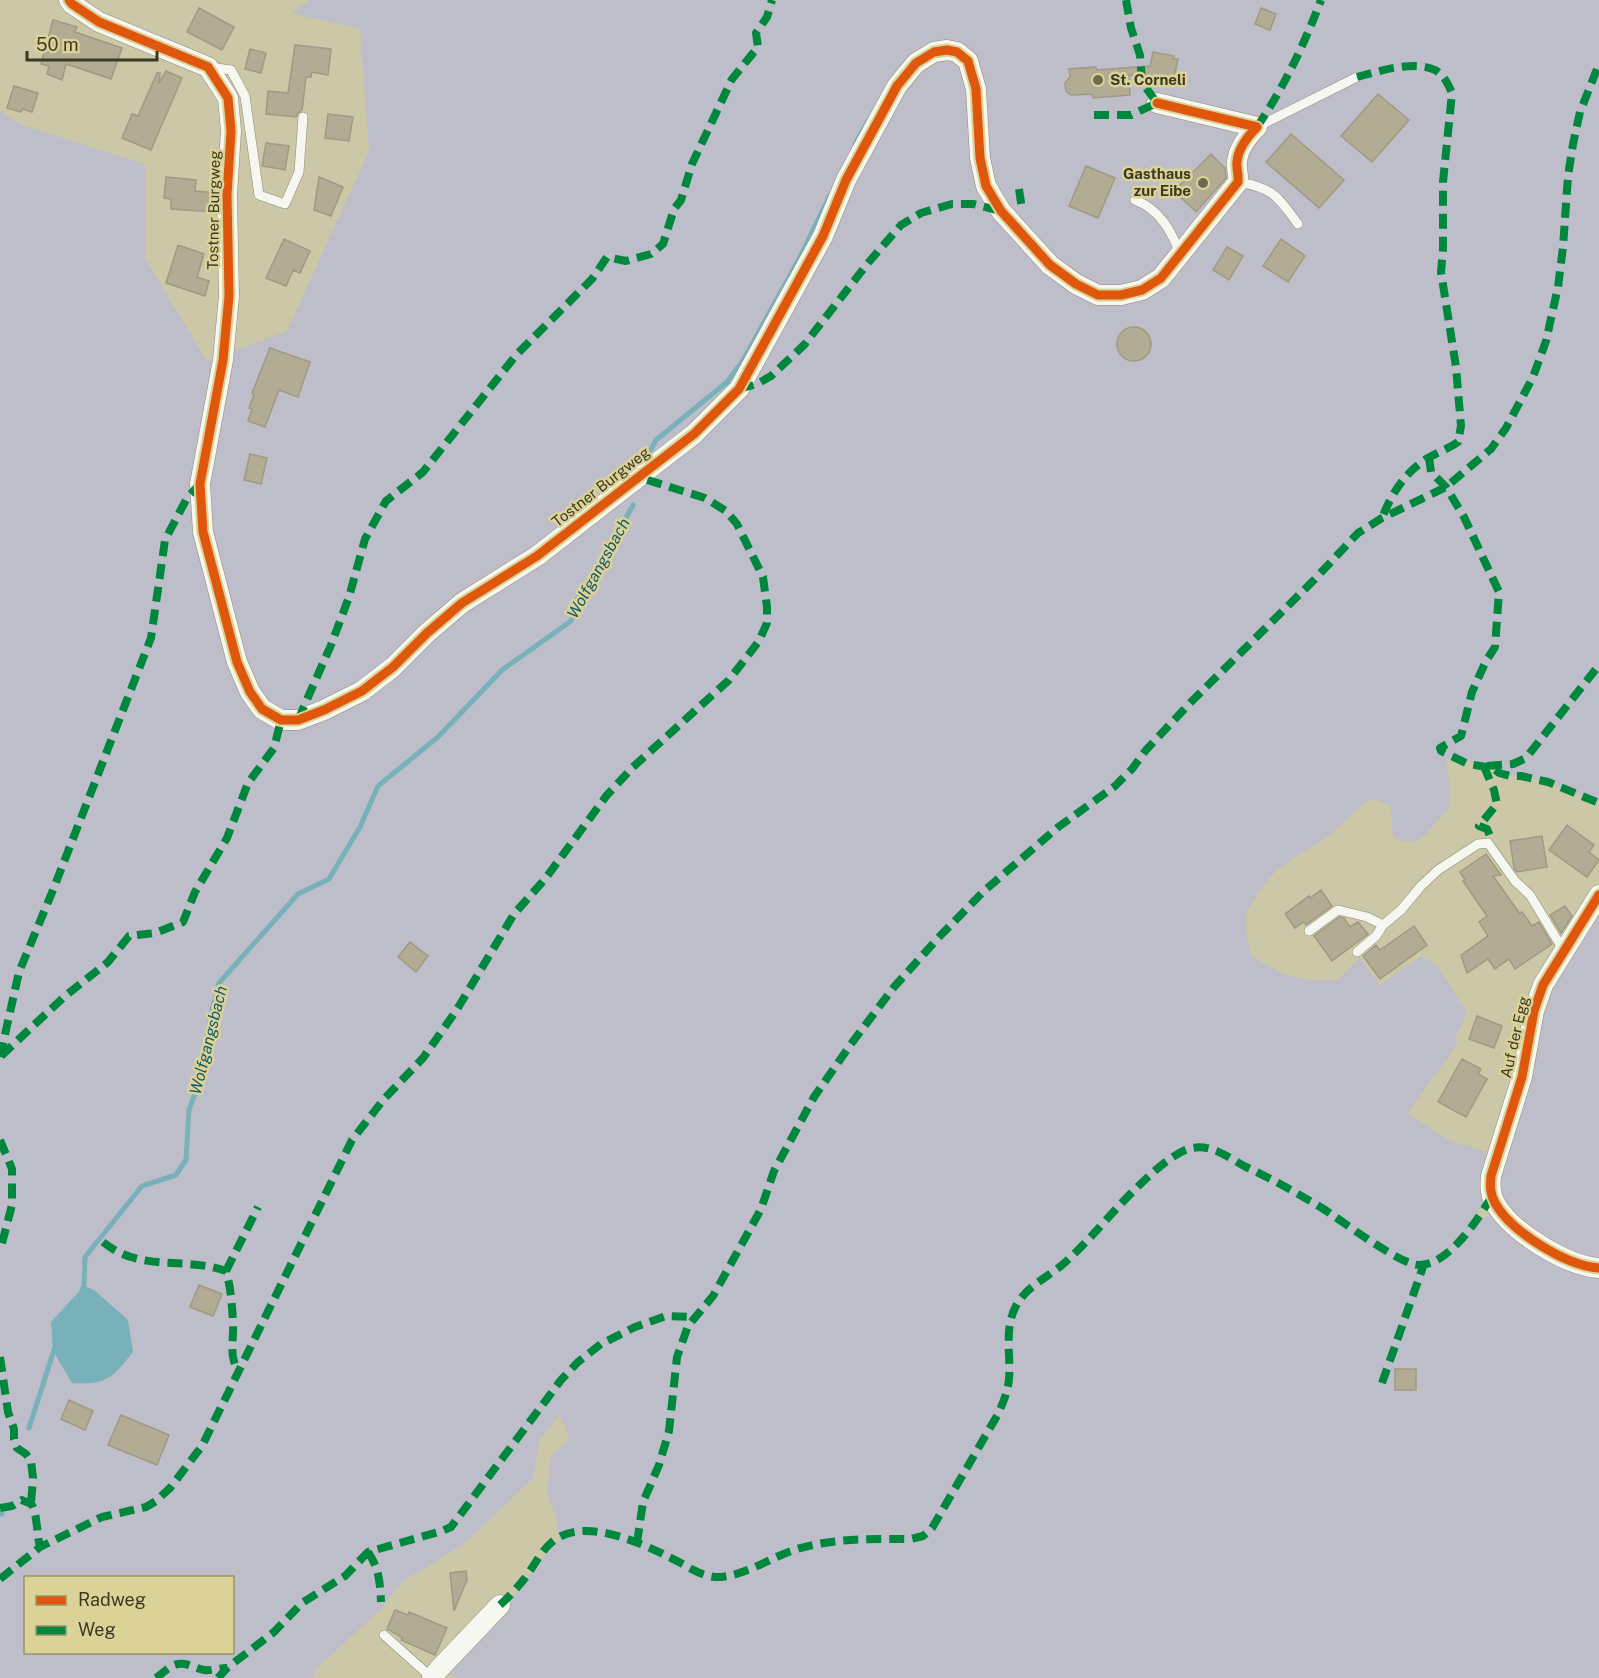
<svg xmlns="http://www.w3.org/2000/svg" width="1599" height="1678" font-family="'Public Sans',sans-serif">
	<rect width="100%" height="100%" fill="#ccc7a7"/>
	<path fill="#bdbec9" fill-rule="evenodd" d="M310,0H1599V803L1548,782L1521,776H1510L1499,773L1493,768L1478,763L1447,759C1446,775 1453,790 1449,806C1447,812 1441,816 1437,821C1423,837 1418,848 1394,838C1390,827 1394,815 1389,805L1377,800L1367,801L1326,838L1296,856L1275,872L1259,891L1246,914V934L1251,955C1284,977 1296,981 1337,980L1360,958L1380,985L1421,956L1437,965L1467,1013L1454,1040L1458,1043L1408,1113C1424,1124 1439,1136 1457,1143C1470,1147 1481,1150 1493,1155L1484,1200L1477,1215L1483,1219L1491,1213L1599,1272V1678H458L441,1670L515,1593L549,1550L560,1540L556,1517L547,1493L551,1456L569,1438L560,1415L540,1439L533,1478L464,1544L403,1581L379,1611L316,1669L313,1678H0V111L22,125L145,164V258L207,361L287,331L369,151L360,29L292,13ZM26,1578H232V1652H26Z
		M1599,904V1264L1551,1248L1501,1202L1497,1177L1538,1012Z"/>
	<path fill="#78b1b9" d="M84,1286L94,1290L128,1320L133,1352C112,1378 107,1385 72,1383L53,1351L51,1322Z"/>
	<g fill="none" stroke-linecap="round" stroke-linejoin="round">
		<path stroke="#78b1b9" stroke-width="5" d="M855,144L868,121
			M649,453L656,440L727,382L742,362L798,261L830,195
			M82,1290L84,1286L85,1257L142,1186L176,1175L186,1160L189,1110L202,1074L210,1018L219,983L298,894L329,879L360,827L378,786L438,737L502,670L571,621L577,599L609,549L633,505
			M29,1428L55,1347
			M0,1514H2"/>
	</g>
	<path fill="#b3ac94" stroke="#a19981" stroke-width="1.5" d="M199,8L234,27L222,50L187,32Z
		M1261,8L1276,14L1270,30L1255,24Z
		M53,20L77,27L75,32L122,48L111,79L66,64L62,80L47,74L49,66L41,64Z
		M295,45L331,49L328,75L312,72L311,77H306L302,110L298,113L296,117L266,114L268,91L288,93Z
		M250,49L266,53L261,73L245,69Z
		M1153,52L1174,56L1173,59H1178L1173,83L1129,75L1130,95L1093,98L1092,94L1071,95L1066,91L1065,83L1070,77L1069,69L1096,67L1097,70L1150,66Z
		M166,71L182,78L151,150L122,138L132,114L138,116L157,73H160L159,83Z
		M14,86L38,93L32,112L22,109L21,112L7,108Z
		M1378,94L1409,120L1372,162L1341,136Z
		M328,114L353,117L349,141L325,138Z
		M1291,134L1344,180L1319,208L1266,162Z
		M266,143L289,146L285,170L262,166Z
		M1211,154L1225,168L1226,178L1196,212L1174,191Z
		M1086,166L1115,178L1098,218L1069,206Z
		M166,177L196,180L195,191L215,193L214,212L171,209V199L164,198Z
		M319,177L343,187L331,216L314,210Z
		M284,239L310,251L300,273L293,270L286,286L266,278Z
		M1281,239L1305,256L1288,282L1263,266Z
		M178,245L204,254L197,277L209,281L205,296L166,283Z
		M1227,247L1243,256L1229,280L1213,270Z
		M1117 344a17 17 0 1 1 34 0a17 17 0 1 1-34 0Z
		M270,348L310,362L298,397L279,390L265,427L248,421L252,409L249,408L254,394L252,393Z
		M250,454L267,458L261,484L244,480Z
		M1567,825L1594,845L1589,852L1599,860L1587,877L1549,850Z
		M1542,836L1547,867L1517,872L1514,868L1510,841Z
		M1486,854L1501,875L1493,876L1520,914L1522,912L1532,926L1539,922L1552,944L1515,969L1509,959L1495,969L1488,959L1467,973L1461,955L1488,936L1479,922L1487,916L1463,881L1465,880L1460,872Z
		M1321,890L1332,906L1306,925L1304,922L1295,928L1285,914L1309,896L1310,898Z
		M1565,906L1572,916L1561,933L1550,915Z
		M1339,917L1344,918L1350,927L1358,922L1368,934L1332,961L1314,936Z
		M1414,926L1427,945L1380,979L1363,956L1376,945L1380,950Z
		M410,942L428,956L416,972L398,957Z
		M1477,1016L1502,1026L1494,1048L1469,1039Z
		M1462,1059L1481,1069L1478,1074L1487,1079L1466,1117L1438,1102Z
		M199,1285L222,1294L213,1316L190,1307Z
		M1395,1369H1416V1390H1395Z
		M69,1400L93,1411L85,1430L61,1419Z
		M121,1415L169,1435L157,1465L108,1445Z
		M466,1571L467,1580L454,1611L450,1573Z
		M395,1610L408,1615L409,1612L447,1628L435,1655L401,1640L403,1638L387,1629Z"/>
	<g fill="none" stroke-linecap="round" stroke-linejoin="round">
		<g stroke="#908c73" stroke-width="10">
			<path id="service" d="M209,67L231,70L245,96L259,195L285,204L299,172L303,117
				M1257,127L1357,77
				M1238,182C1274,188 1278,197 1298,224
				M1135,200C1160,210 1170,229 1180,253
				M1488,843L1515,881L1530,895L1564,951
				M1309,931L1338,910L1367,917L1383,925L1401,910L1421,886L1438,870L1478,844L1488,843
				M1357,952L1376,936L1383,925
				M384,1635L432,1678"/>
		</g>
		<g stroke="#908c73" stroke-width="21">
			<path id="minor" d="M69,0L72,4L99,22L208,67L228,98L231,131L227,195L229,296L223,360L200,484L203,532L237,662L250,692L262,709L281,720H298L324,710L362,691L393,667L427,633L462,603L537,556L694,434L739,389L823,236L846,180L897,86L916,63L934,52L947,50L957,52L968,61L976,89L980,158L986,186L1001,211L1050,265L1076,284L1098,295H1121L1142,290L1161,278L1238,182C1239,175 1236,168 1237,162C1238,148 1248,136 1257,127L1157,103
				M1599,895L1543,985L1534,1011L1522,1077L1491,1176C1490,1186 1490,1194 1495,1203C1511,1232 1567,1266 1599,1268
				M432,1678L439,1669L500,1605"/>
		</g>
		<use href="#service" stroke="#f7f7f2" stroke-width="9"/>
		<use href="#minor" stroke="#f7f7f2" stroke-width="20"/>
		<path stroke="#00873e" stroke-width="8" stroke-dasharray="15 8" stroke-linecap="butt" d="M1357,77C1379,71 1414,60 1435,70C1444,75 1448,84 1452,93L1443,182V248L1441,272L1456,367L1461,426L1458,442C1448,449 1438,452 1428,458C1405,472 1392,493 1382,518
			M1094,115H1131L1157,103L1142,82L1140,55L1131,28L1126,0
			M1257,127C1284,87 1304,45 1321,0
			M1019,189L1022,209
			M739,389L757,384L771,376L804,345L868,263L901,225L921,213L952,204H973L1001,211
			M1429,457L1431,472L1446,487L1464,517L1499,592L1495,647L1486,661L1472,692L1461,736L1440,748L1441,751L1468,764L1493,768L1499,773L1510,776H1521L1548,782L1599,803
			M298,720L331,645L349,597L365,539L386,501L423,472L517,354L592,279L607,257L626,261L651,254L663,244L674,209L681,200L692,164L732,79L758,47L756,33L767,17L772,0
			M1487,766L1513,764L1526,758L1599,665
			M1487,766L1485,769L1494,790L1497,804L1479,826L1487,829L1490,836
			M1,1056L65,996L108,962L129,936L155,933L183,922L195,892L227,838L248,783L274,748L281,720
			M0,1057L19,972L53,890L151,638L165,540L187,498L200,484
			M0,1140L12,1169V1205L0,1251
			M103,1242C141,1273 184,1256 226,1271C231,1288 232,1305 233,1323C234,1345 228,1352 239,1374
			M226,1271L258,1207
			M0,1357L8,1412L14,1429V1439L17,1448L26,1454L31,1461L33,1478L31,1504
			M1382,1383L1424,1264
			M0,1508L12,1506L22,1500C25,1502 28,1502 31,1504C37,1509 37,1537 40,1547
			M637,1543L643,1502L659,1465L669,1431L677,1357L688,1326L713,1296L749,1231L761,1209L774,1171L814,1097L851,1044L894,987L939,937L984,891L1057,828L1115,786L1132,769L1146,750L1192,701L1313,581L1358,533L1382,518L1446,487L1491,449L1506,428L1533,377L1546,341L1558,287L1563,247L1568,176L1573,144L1580,112L1599,64
			M368,1552C379,1568 380,1582 381,1602
			M0,1579L40,1547L102,1517L146,1507L156,1501L170,1488L202,1446L352,1140L384,1099L423,1058L456,1011L514,914L545,879L607,795L633,767L729,680L759,641L767,623V607L763,577L737,524L726,511L705,498L638,477
			M500,1605C509,1597 517,1588 525,1578C534,1566 541,1551 552,1542C582,1516 639,1542 669,1557C685,1564 701,1578 720,1577C747,1575 771,1557 797,1549C834,1538 872,1539 911,1539L923,1536L932,1528L998,1414C1003,1403 1008,1391 1009,1379C1011,1356 1004,1330 1015,1308C1025,1287 1045,1279 1062,1265C1074,1255 1086,1242 1097,1230C1116,1209 1165,1153 1192,1148C1212,1144 1229,1158 1246,1167C1272,1179 1297,1193 1322,1208C1341,1220 1400,1265 1419,1265C1449,1265 1478,1219 1492,1196
			M156,1678C166,1671 172,1662 185,1664C191,1665 197,1669 204,1670C211,1671 219,1668 227,1668
			M218,1678L227,1668L274,1632L302,1603L345,1576L368,1552L442,1531L451,1527L561,1380L578,1362L601,1344L635,1327L666,1316L696,1317"/>
		<g stroke="#dbd298" stroke-width="13">
			<path id="cycleway" d="M69,0L72,4L99,22L208,67L228,98L231,131L227,195L229,296L223,360L200,484L203,532L237,662L250,692L262,709L281,720H298L324,710L362,691L393,667L427,633L462,603L537,556L694,434L739,389L823,236L846,180L897,86L916,63L934,52L947,50L957,52L968,61L976,89L980,158L986,186L1001,211L1050,265L1076,284L1098,295H1121L1142,290L1161,278L1238,182C1239,175 1236,168 1237,162C1238,148 1248,136 1257,127L1157,103
				M1599,895L1543,985L1534,1011L1522,1077L1491,1176C1490,1186 1490,1194 1495,1203C1511,1232 1567,1266 1599,1268"/>
		</g>
		<use href="#cycleway" stroke="#df570d" stroke-width="9"/>
	</g>
	<g fill="#6e6a50" stroke="#dbd298" stroke-width="2">
		<circle cx="1098" cy="80" r="6"/>
		<circle cx="1203" cy="183" r="6"/>
	</g>
	<g text-anchor="middle" stroke-width="5" stroke-linejoin="round" paint-order="stroke">
		<g font-size="15" font-weight="bold" fill="#3c3821" stroke="#dbd298" text-anchor="start">
			<text x="1110" y="85">St. Corneli</text>
			<text x="1191" y="179" text-anchor="end">Gasthaus<tspan x="1191" dy="17">zur Eibe</tspan></text>
		</g>
		<g font-size="15" fill="#3c3821" stroke="#dbd298">
			<text transform="translate(214 210) rotate(-89)" y="5">Tostner Burgweg</text>
			<text transform="translate(601 487) rotate(-38)" y="5">Tostner Burgweg</text>
			<text transform="translate(1515 1037) rotate(-77)" y="5">Auf der Egg</text>
		</g>
		<g font-size="16" font-style="italic" fill="#13596b" stroke="#dbd298">
			<text transform="translate(598 568) rotate(-61)" y="6">Wolfgangsbach</text>
			<text transform="translate(208 1040) rotate(-76)" y="6">Wolfgangsbach</text>
		</g>
	</g>
	<rect x="24" y="1576" width="210" height="78" fill="#dbd298" stroke="#9b9468" stroke-width="1.5"/>
	<rect x="36" y="1596" width="30" height="9" fill="#df570d" stroke="#9b9468" stroke-width="1.5"/>
	<text x="78" y="1606" font-size="18" fill="#3c3821">Radweg</text>
	<rect x="36" y="1626" width="30" height="9" fill="#00873e" stroke="#9b9468" stroke-width="1.5"/>
	<text x="78" y="1636" font-size="18" fill="#3c3821">Weg</text>
	<path d="M27 51v9h130v-9" fill="none" stroke="#3c3821" stroke-width="3"/>
	<text x="36" y="51" font-size="18" fill="#3c3821" stroke="#dbd298" stroke-width="4.5" paint-order="stroke">50 m</text>
</svg>
